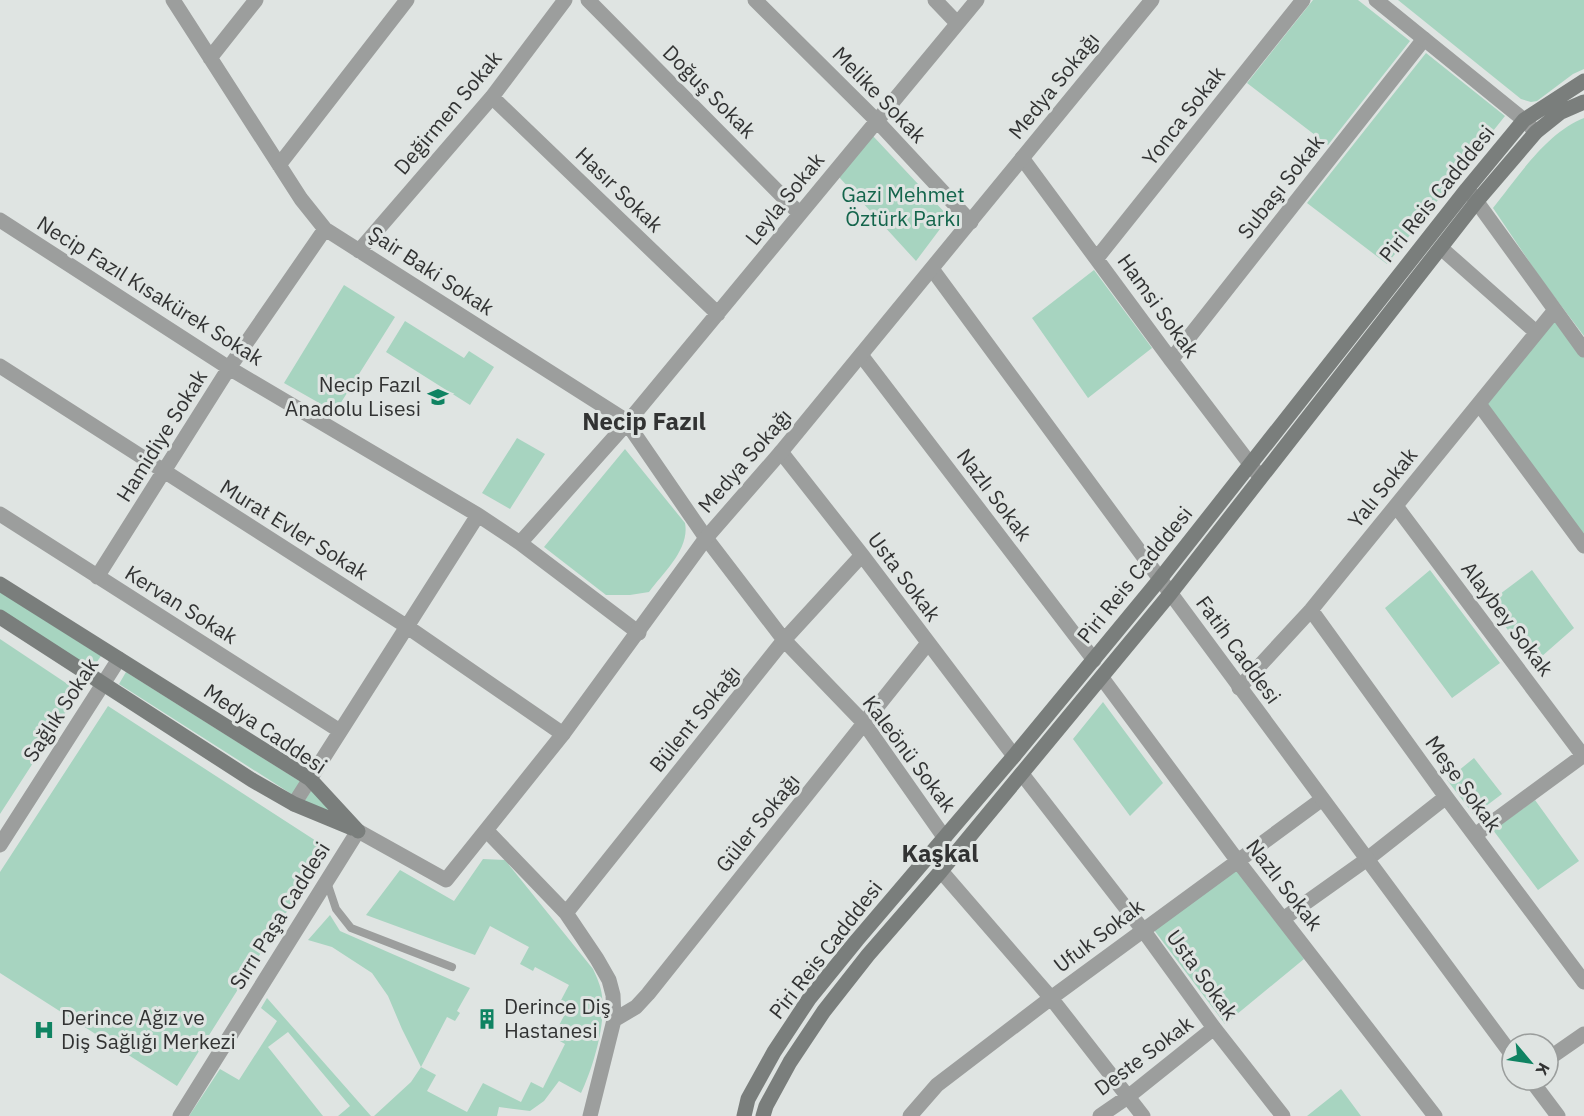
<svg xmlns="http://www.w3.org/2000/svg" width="1584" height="1116" font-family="'IBM Plex Sans',sans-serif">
	<rect width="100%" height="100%" fill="#dfe4e2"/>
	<path fill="#a7d4c0" d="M1313,0H1358L1410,41L1328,145L1247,83Z
		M1398,0H1584V69L1573,74L1537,101L1531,102L1521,99Z
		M1426,53L1505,116L1387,264L1307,203Z
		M1584,118V336L1541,279L1493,208C1517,178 1547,132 1584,118Z
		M873,136L949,217L916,261L839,177Z
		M1094,270L1152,348L1088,398L1032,318Z
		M344,285L395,317L335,412L284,383Z
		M1555,310L1584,350V546L1479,404Z
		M405,321L464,358L469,351L494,367L470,405L386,352Z
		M517,438L545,454L510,509L482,493Z
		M625,449L685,523C690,549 664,572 649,592L630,595H606L544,547Z
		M1430,570L1500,663L1452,698L1385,608Z
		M1532,570L1574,628L1533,664L1488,603Z
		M0,592L101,656L92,669L0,610Z
		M0,639L69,685L75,698L0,814Z
		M126,672L301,782L293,795L119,684Z
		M1103,702L1163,783L1130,816L1073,739Z
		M108,706L327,848L177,1086L0,973V872Z
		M1474,758L1502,794L1474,815L1447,780Z
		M312,789L343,819L304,802Z
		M1535,800L1579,861L1538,890L1493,830Z
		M483,859L505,860L593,969C597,978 601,986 602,996C606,1024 593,1068 581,1093L559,1081L544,1101L530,1111L499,1107L497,1116H374L411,1082L421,1067L402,1029L388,996L372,973L332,947L308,940L330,915L340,931L470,988L457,1011L460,1013L455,1021L447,1017L421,1067L436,1075L427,1091L467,1112L483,1083L521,1102L531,1082L543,1088L565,1044L553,1037L567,1010L556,1004H559L569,985L535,967L533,971L520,964L529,947L490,926L475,955L366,915L400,870L454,901Z
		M1236,865L1304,959L1225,1024L1154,930Z
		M267,998L371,1116H338L350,1106L288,1032L268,1047L323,1116H189L220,1069L239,1080L277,1021L261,1008Z
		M1341,1089L1361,1116H1307Z"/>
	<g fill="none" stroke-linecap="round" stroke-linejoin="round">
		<path stroke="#9c9e9d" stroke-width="8" d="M327,882L336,909L351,928L452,967"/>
		<path stroke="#9c9e9d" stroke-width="15" d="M173,0L301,199L325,229L619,416L627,423L706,538L784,640L864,723L944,837L941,871L1051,998L1143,1116
			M588,0L800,214
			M755,0L876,120L971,222
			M935,0L957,23
			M210,58L256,0
			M492,97L718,314
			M1022,158L1171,360L1260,477
			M279,165L407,0
			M1469,191L1584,350
			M0,220L229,368L478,515L520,543L639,633
			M1441,248L1536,332
			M359,251L492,97L565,0
			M1097,258L1303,0
			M932,269L1160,579
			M861,355L1094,660
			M1171,360L1424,39
			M0,366L406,626L563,734
			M1479,404L1584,546
			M781,452L862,555L1014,756
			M1396,506L1584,757
			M0,514L340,731
			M520,543L627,423L977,0
			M97,577L229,368L325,229
			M1311,610L1446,797L1584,982
			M1102,678L1237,860L1435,1116
			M1239,688L1311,610L1555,310
			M1022,774L1143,930L1214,1028L1283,1116
			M294,804L478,515
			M487,831L566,913L597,959L609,980L613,995L614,1020L590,1116
			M1475,835L1584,755
			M0,845L119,659
			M566,913L784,640L862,555
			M1283,919L1366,860L1446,797
			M614,1020L636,1007L648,994L928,643
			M1548,1059L1584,1034
			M910,1116L937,1085L1051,998L1321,800
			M1100,1116L1129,1096L1214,1028"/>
		<path stroke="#9c9e9d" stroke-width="15" d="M1376,0L1524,120L1536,132
			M1160,579L1512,1055
			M1531,1080L1558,1116
			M180,1116L358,831L446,880L563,734L706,538L781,452L1152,0"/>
		<path stroke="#7a7e7c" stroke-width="15" d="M0,584L310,779L358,831
			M0,617L252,780L294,804L352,828
			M744,1116L748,1099L774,1052L809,999L857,940L1014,756L1160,579L1467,189L1524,120L1584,81
			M763,1116L766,1106L790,1062L824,1011L868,955L941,871L1170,594L1477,201L1536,132L1561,112L1584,102"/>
	</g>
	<defs>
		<g id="school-bare" transform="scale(1.62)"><path d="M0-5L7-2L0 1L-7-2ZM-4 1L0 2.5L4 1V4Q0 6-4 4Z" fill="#0f8362" stroke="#dfe4e2" stroke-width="2.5" paint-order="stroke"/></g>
		<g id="building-bare" transform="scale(1.62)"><path d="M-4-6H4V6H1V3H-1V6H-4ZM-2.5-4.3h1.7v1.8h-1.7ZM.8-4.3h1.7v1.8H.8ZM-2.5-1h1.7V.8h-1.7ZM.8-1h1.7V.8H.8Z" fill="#0f8362" stroke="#dfe4e2" stroke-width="2.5" paint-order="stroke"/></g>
		<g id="hospital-bare" transform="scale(1.62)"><path d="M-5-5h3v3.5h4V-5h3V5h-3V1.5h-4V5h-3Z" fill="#0f8362" stroke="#dfe4e2" stroke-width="2.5" paint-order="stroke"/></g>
	</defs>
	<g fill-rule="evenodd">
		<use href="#school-bare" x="438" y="397"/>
		<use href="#building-bare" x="487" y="1019"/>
		<use href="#hospital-bare" x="44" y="1030"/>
	</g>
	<g text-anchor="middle" stroke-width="6" stroke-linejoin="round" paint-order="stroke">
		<g font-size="21" fill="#323333" stroke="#dfe4e2">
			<text transform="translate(1054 86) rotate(-51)" y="7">Medya Sokağı</text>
			<text transform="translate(709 92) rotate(45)" y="7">Doğuş Sokak</text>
			<text transform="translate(879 95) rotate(46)" y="7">Melike Sokak</text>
			<text transform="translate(448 113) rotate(-50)" y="7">Değirmen Sokak</text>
			<text transform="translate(1184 116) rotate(-52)" y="7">Yonca Sokak</text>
			<text transform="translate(1281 187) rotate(-52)" y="7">Subaşı Sokak</text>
			<text transform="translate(619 190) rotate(44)" y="7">Hasır Sokak</text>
			<text transform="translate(1437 194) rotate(-51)" y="7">Piri Reis Cadddesi</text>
			<text transform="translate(785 199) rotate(-51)" y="7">Leyla Sokak</text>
			<text transform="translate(431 271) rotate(33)" y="7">Şair Baki Sokak</text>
			<text transform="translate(150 291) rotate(32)" y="7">Necip Fazıl Kısakürek Sokak</text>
			<text transform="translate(1158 306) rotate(54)" y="7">Hamsi Sokak</text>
			<text transform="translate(162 436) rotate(-58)" y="7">Hamidiye Sokak</text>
			<text transform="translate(745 461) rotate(-49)" y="7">Medya Sokağı</text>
			<text transform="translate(1383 488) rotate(-51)" y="7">Yalı Sokak</text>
			<text transform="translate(994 495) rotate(53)" y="7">Nazlı Sokak</text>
			<text transform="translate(294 530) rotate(32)" y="7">Murat Evler Sokak</text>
			<text transform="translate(1135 575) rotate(-51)" y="7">Piri Reis Cadddesi</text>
			<text transform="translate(904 577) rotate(53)" y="7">Usta Sokak</text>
			<text transform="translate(181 605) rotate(32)" y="7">Kervan Sokak</text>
			<text transform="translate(1507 619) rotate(53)" y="7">Alaybey Sokak</text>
			<text transform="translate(1238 650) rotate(54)" y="7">Fatih Caddesi</text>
			<text transform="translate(61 710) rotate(-57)" y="7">Sağlık Sokak</text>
			<text transform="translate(695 719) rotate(-51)" y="7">Bülent Sokağı</text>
			<text transform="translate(265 729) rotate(34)" y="7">Medya Caddesi</text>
			<text transform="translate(909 754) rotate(53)" y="7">Kaleönü Sokak</text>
			<text transform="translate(1463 784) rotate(54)" y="7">Meşe Sokak</text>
			<text transform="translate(758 823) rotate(-51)" y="7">Güler Sokağı</text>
			<text transform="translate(1284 885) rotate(52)" y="7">Nazlı Sokak</text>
			<text transform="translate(280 916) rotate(-58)" y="7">Sırrı Paşa Caddesi</text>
			<text transform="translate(1099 936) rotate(-37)" y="7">Ufuk Sokak</text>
			<text transform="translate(826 950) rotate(-52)" y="7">Piri Reis Cadddesi</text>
			<text transform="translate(1202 975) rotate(54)" y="7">Usta Sokak</text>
			<text transform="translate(1144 1056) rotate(-37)" y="7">Deste Sokak</text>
		</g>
		<g font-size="21" fill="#14654c" stroke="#dfe4e2">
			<text x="903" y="202">Gazi Mehmet<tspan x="903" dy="24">Öztürk Parkı</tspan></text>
		</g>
		<g font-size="21" fill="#323333" stroke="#dfe4e2" text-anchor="start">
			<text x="421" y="392" text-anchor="end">Necip Fazıl<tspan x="421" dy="24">Anadolu Lisesi</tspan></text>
			<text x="504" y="1014">Derince Diş<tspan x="504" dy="24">Hastanesi</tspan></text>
			<text x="61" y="1025">Derince Ağız ve<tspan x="61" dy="24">Diş Sağlığı Merkezi</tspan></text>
		</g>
		<g font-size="24" font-weight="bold" fill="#323333" stroke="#dfe4e2">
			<text x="644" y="430">Necip Fazıl</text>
			<text x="940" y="862">Kaşkal</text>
		</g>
	</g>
	<g transform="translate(1530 1062) rotate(119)"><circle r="28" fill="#dfe4e2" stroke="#9a9d9c" stroke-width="1.5"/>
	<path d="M0-4.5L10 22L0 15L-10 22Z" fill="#0f8362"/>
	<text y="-9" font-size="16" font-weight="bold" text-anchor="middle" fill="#323333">K</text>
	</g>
</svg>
